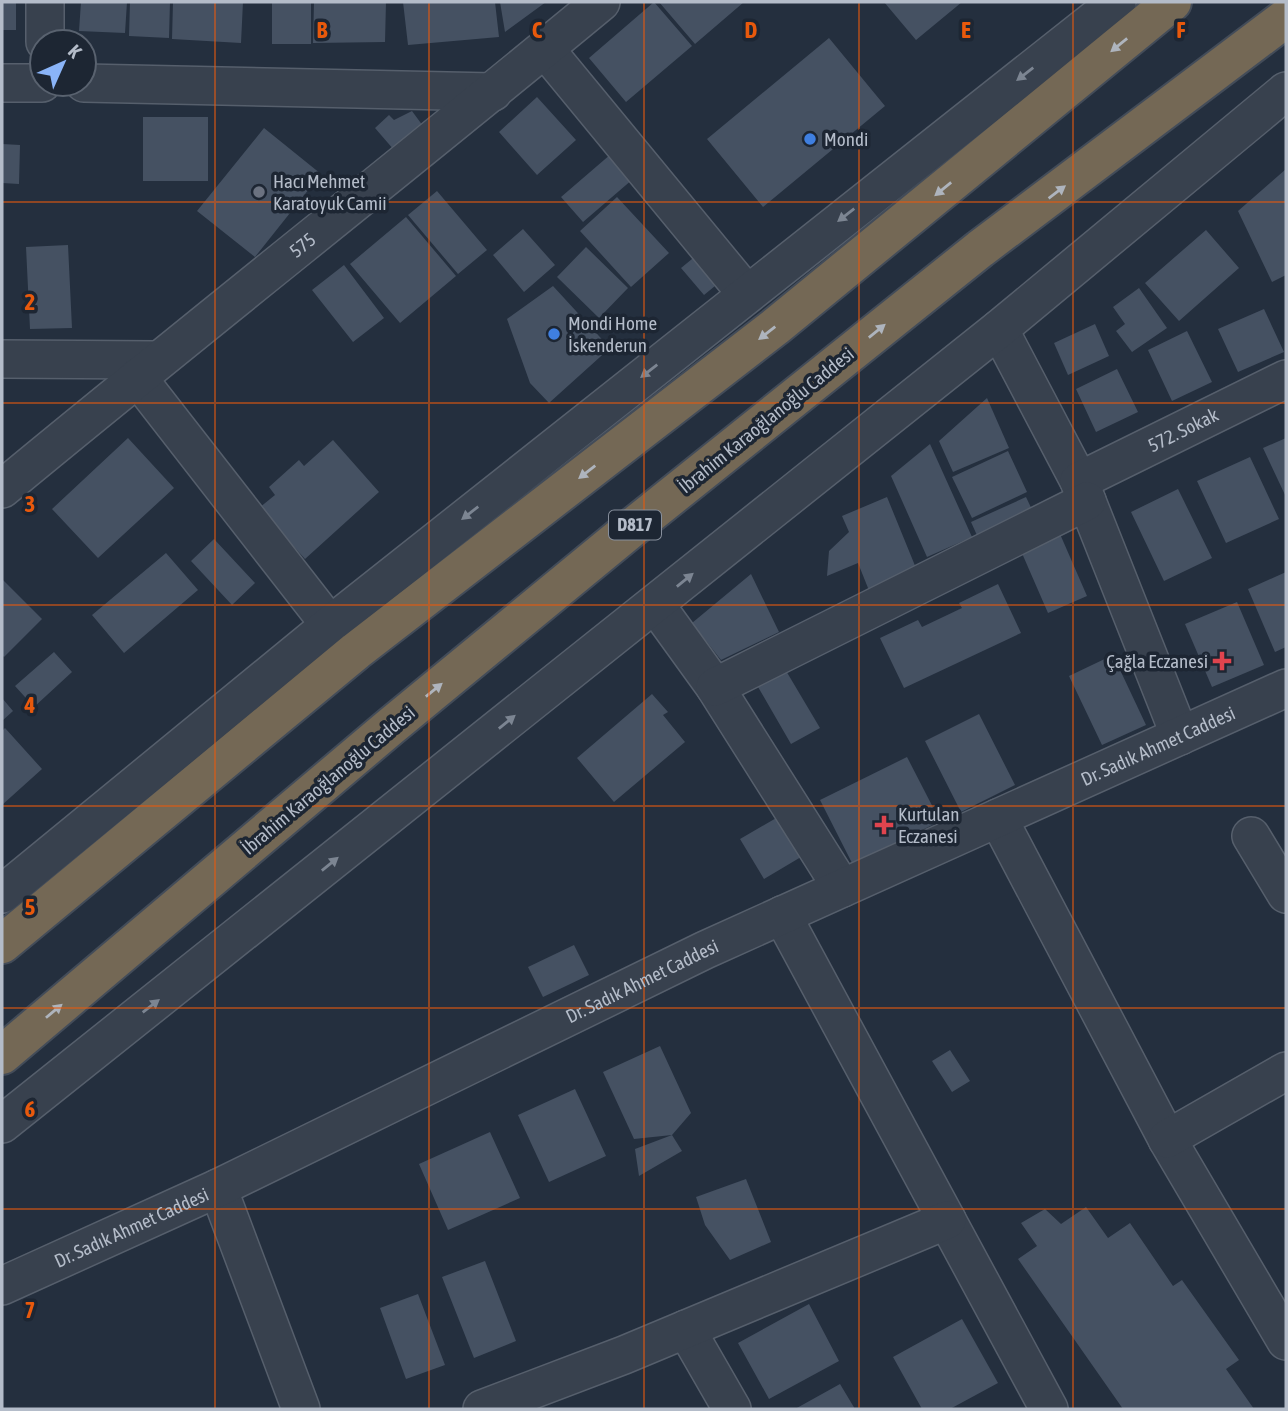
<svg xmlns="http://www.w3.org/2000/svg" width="1288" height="1411" font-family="'Asap Condensed',sans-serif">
	<rect width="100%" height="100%" fill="#242f3e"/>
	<path fill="#455162" d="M2,2H16V30H2Z
		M81,2H127L125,33L79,31Z
		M130,2H170L169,38L129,36Z
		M173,2H243L241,43L172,39Z
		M272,2H311V44H272Z
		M314,2H386L385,42L313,43Z
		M403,2H495L499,37L408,45Z
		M500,2H546L505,32Z
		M654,2L692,46L626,102L589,58Z
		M659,2H744L695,44Z
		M884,2H962L916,40Z
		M829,38L885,106L763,207L707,139Z
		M537,97L576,140L537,175L499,132Z
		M412,111L423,126L394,150L375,128L389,115L394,120Z
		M143,117H208V181H143Z
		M264,128L321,174L255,257L197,211Z
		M2,144L20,145L19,184L2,183Z
		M611,154L633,179L583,222L561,197Z
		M1286,169V275L1272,282L1238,211Z
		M437,191L487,250L458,274L408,215Z
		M617,197L669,253L631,287L580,231Z
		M406,217L456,276L400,323L350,264Z
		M523,229L555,265L524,292L493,255Z
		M1206,230L1239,268L1179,321L1145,283Z
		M68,245L72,328L30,329L26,247Z
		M586,247L628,288L599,318L557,277Z
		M703,250L726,277L704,295L681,268Z
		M344,265L384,318L353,342L312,290Z
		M553,286L610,348L549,403L530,383L507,319Z
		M1139,288L1167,328L1132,352L1116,331L1125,324L1113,307Z
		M1264,309L1284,352L1238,372L1218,329Z
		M1095,324L1109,356L1068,375L1054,343Z
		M1187,331L1212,382L1172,401L1148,350Z
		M1117,369L1138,412L1096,432L1076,389Z
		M987,398L1009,448L953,472L939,441Z
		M128,438L174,488L98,558L52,509Z
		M1286,438V497L1263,448Z
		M333,440L379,492L305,559L259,508L275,495L269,487L299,460L304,466Z
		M930,444L972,537L927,557L891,476Z
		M1008,451L1027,492L972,518L952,477Z
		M1250,457L1279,519L1226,543L1197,481Z
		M1178,489L1212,558L1164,581L1131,512Z
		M887,497L918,573L870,593L858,563L827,576L829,551L849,532L842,516Z
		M1026,497L1035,516L980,542L971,522Z
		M1060,534L1087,596L1048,613L1021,551Z
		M214,539L255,583L232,605L191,561Z
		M166,553L198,590L124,653L92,615Z
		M1286,572V647L1275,652L1248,589Z
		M751,574L779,632L721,660L692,623Z
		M2,579L42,619L4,657L2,655Z
		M998,584L1021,633L904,688L880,638L918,620L922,627L962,608L959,603Z
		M1237,602L1264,665L1212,687L1185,624Z
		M54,652L72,672L34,707L15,686Z
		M1113,655L1146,725L1102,745L1069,676Z
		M782,664L820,728L791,744L754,680Z
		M652,694L668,712L663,715L685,742L614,802L577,758Z
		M2,698L13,711L2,721Z
		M979,714L1015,785L961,812L925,741Z
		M5,728L42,769L2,805V731Z
		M907,757L940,821L853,865L820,800Z
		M778,817L801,857L764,879L740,839Z
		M574,945L589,975L543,997L528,967Z
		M660,1046L691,1113L672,1135L682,1151L639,1176L635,1149L672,1135L634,1139L603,1072Z
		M950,1050L970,1081L952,1092L932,1061Z
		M575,1089L606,1156L549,1182L518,1115Z
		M490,1132L520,1198L448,1230L419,1164Z
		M746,1179L771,1242L730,1260L705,1225L696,1197Z
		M1086,1207L1108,1238L1130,1223L1173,1286L1182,1280L1239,1360L1226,1369L1254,1409H1123L1018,1259L1037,1246L1021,1223L1045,1209L1061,1224Z
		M485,1261L516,1341L474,1358L442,1277Z
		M418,1294L445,1365L406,1379L380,1308Z
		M809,1304L839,1361L769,1399L738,1343Z
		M962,1319L998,1383L950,1409H922L893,1357Z
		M840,1384L855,1409H795Z"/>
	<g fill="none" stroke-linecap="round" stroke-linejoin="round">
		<g stroke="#565f6c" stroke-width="40">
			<g id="minor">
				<path d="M45,42V2"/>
				<path d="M545,49L746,293"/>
				<path d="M2,83H42"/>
				<path d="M84,83L493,92"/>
				<path d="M999,329L1079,481L1180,736"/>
				<path d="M2,359L157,360"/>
				<path d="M137,377L330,625"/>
				<path id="s1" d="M1079,481L1286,379"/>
				<path id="s2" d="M2,489C200,325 403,166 601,2"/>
				<path d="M655,604L715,687L842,888"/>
				<path d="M715,687L1087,501"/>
				<path d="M998,818L1167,1139L1286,1341"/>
				<path d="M1251,836L1286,894"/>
				<path d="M2,894L330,625L1117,2"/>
				<path d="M782,915L1049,1409"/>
				<path d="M2,1124L999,329L1286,91"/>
				<path d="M1167,1139L1286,1071"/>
				<path d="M218,1188L301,1409"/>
				<path id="s3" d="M2,1286L218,1188L705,950L1286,688"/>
				<path d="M686,1329L732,1409"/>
				<path d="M482,1409L624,1355L947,1220"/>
			</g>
		</g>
		<g stroke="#434c59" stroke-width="42">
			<path id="highway" d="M2,944L356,651L775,327L1172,2
				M2,1055L390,727L633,527L980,249L1286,18"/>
		</g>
		<use href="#minor" stroke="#38414e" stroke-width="37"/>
		<use href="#highway" stroke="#746855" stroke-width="38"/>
	</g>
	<defs><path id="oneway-solid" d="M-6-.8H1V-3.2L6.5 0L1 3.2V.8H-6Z" transform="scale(1.75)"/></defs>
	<g fill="#aeb4bd">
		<use href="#oneway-solid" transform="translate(1119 45) rotate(141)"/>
		<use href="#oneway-solid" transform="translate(943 189) rotate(141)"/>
		<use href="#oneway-solid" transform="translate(1057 192) rotate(-37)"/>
		<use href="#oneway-solid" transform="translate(877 331) rotate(-39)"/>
		<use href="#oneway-solid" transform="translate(767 333) rotate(142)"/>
		<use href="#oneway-solid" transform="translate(587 472) rotate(142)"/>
		<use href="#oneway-solid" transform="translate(434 690) rotate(-39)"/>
		<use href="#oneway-solid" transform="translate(54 1011) rotate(-40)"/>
	</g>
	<g fill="#7c8592">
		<use href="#oneway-solid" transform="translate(1025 74) rotate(142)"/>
		<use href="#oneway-solid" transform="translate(846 215) rotate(142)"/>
		<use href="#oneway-solid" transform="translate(649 371) rotate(142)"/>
		<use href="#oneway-solid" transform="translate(470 513) rotate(142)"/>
		<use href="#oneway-solid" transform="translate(685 580) rotate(-39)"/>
		<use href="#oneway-solid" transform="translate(507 722) rotate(-39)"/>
		<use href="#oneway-solid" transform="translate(330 864) rotate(-39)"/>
		<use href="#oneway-solid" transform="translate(151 1006) rotate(-38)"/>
	</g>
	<path fill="none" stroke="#e8590c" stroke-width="2" stroke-opacity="0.55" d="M215,2V1409M429,2V1409M644,2V1409M859,2V1409M1073,2V1409M2,202H1286M2,403H1286M2,605H1286M2,806H1286M2,1008H1286M2,1209H1286"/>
	<g fill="#3f7fe0" stroke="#1d2633" stroke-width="2.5">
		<circle cx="810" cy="139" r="7"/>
		<circle cx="554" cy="334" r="7"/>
	</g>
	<circle fill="#6b7280" stroke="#1d2633" stroke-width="2.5" cx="259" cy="192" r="7"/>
	<g fill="#e0444e" stroke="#1d2633" stroke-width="2.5">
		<path d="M1218.5 650.5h7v7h7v7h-7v7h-7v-7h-7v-7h7z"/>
		<path d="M880.5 814.5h7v7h7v7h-7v7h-7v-7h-7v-7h7z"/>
	</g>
	<g text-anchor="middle" stroke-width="7" stroke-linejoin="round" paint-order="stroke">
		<rect fill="#1d2633" stroke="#878f9c" stroke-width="2" x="609" y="510.5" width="52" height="29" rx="5"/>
		<g font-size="18" font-weight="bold" fill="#b4bcc9">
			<text x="635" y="531">D817</text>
		</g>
		<g font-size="19" fill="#b4bcc9" stroke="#1d2633" text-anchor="start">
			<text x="824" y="146">Mondi</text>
			<text x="273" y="188">Hacı Mehmet<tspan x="273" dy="22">Karatoyuk Camii</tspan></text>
			<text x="568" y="330">Mondi Home<tspan x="568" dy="22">İskenderun</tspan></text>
			<text x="1208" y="668" text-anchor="end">Çağla Eczanesi</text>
			<text x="898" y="821">Kurtulan<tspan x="898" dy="22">Eczanesi</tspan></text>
		</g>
		<g font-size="19" fill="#b4bcc9" stroke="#1d2633">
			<text dy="7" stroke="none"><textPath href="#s2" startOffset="387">575</textPath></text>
			<text transform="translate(766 420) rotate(-39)" y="7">İbrahim Karaoğlanoğlu Caddesi</text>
			<text dy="7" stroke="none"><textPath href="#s1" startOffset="116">572. Sokak</textPath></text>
			<text dy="7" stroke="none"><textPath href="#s3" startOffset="1276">Dr. Sadık Ahmet Caddesi</textPath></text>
			<text transform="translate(328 780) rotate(-40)" y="7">İbrahim Karaoğlanoğlu Caddesi</text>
			<text dy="7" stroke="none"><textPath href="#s3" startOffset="709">Dr. Sadık Ahmet Caddesi</textPath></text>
			<text dy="7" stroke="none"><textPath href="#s3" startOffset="142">Dr. Sadık Ahmet Caddesi</textPath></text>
		</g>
	</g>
	<g font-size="23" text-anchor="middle" font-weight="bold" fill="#e8590c" stroke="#1d2633" stroke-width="7" stroke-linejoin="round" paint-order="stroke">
		<text x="322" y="38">B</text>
		<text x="537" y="38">C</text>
		<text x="751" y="38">D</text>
		<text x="966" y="38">E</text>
		<text x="1181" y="38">F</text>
		<text x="30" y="310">2</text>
		<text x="30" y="512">3</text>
		<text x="30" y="713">4</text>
		<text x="30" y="915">5</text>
		<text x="30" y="1117">6</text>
		<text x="30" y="1318">7</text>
	</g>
	<rect width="1288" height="1411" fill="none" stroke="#b4bcc9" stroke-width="7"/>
	<g transform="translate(63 63) rotate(45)"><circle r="33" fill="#1d2633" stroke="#59626f" stroke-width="2"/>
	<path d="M0-5L12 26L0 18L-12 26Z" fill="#8ab4f8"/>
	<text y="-10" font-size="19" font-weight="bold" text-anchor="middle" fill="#b4bcc9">K</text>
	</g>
</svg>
